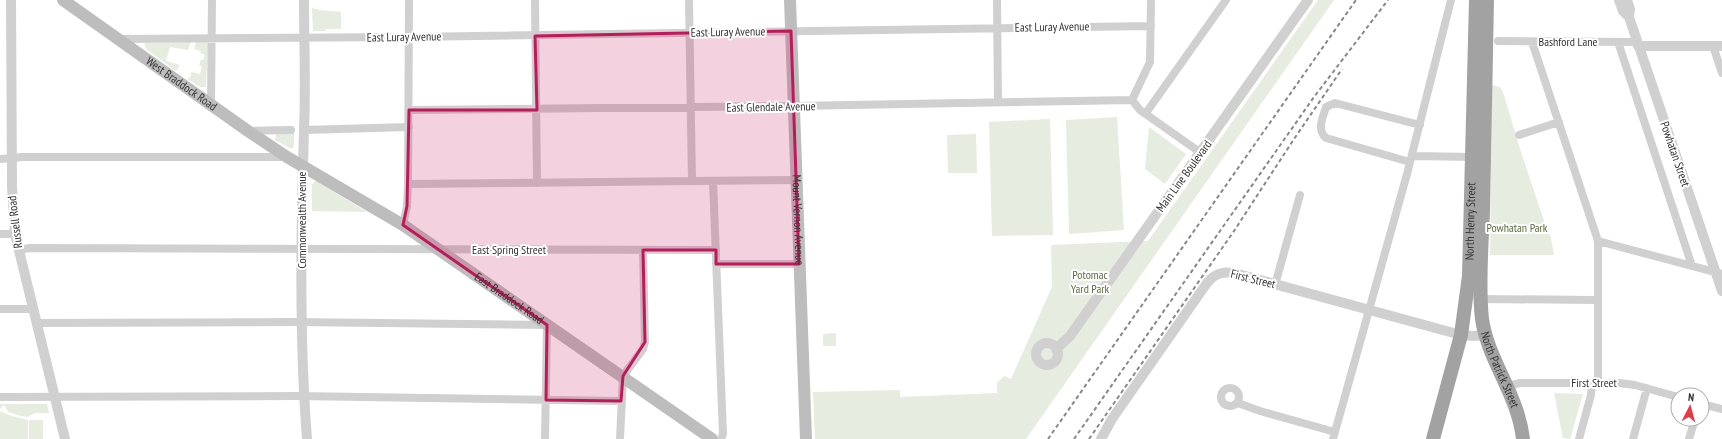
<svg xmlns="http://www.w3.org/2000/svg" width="1722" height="439" font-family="'PT Sans Narrow',sans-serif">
	<rect width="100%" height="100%" fill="#fff"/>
	<path fill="#e6ecdf" d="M1318,0H1334L1026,439H815L813,392L900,390V397L997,393V383L1004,376L1011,379L1052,287L1051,245L1148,241Z
		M312,8L320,10L341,12V29H325V31H313Z
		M191,42L188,50L170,47L166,61L180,65L176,71L146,49L145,45H144L145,43Z
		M196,42H207L208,44L206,87H200L187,79L191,76V72L200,74L202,66L199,65L201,60H203L205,55L200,53L201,51L194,49Z
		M1492,85L1500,87L1503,92L1521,152L1546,227L1551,238L1554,255H1490Z
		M1117,117L1124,230L1069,234L1066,120Z
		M1050,119L1053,235L992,236L989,122Z
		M1149,127L1186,154L1165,184L1145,169Z
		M294,133V145L293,148H290L275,140L276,134Z
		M976,134L977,173H948L947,135Z
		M316,181L367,212L312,211V184Z
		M836,333V346H823V334Z
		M1554,393L1583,394L1570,439L1563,438Z
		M0,404H47L49,413H35L27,417L21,416L8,412L4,405L0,409Z
		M0,411L12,416L28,420V439H0Z
		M29,420H43V439H29Z"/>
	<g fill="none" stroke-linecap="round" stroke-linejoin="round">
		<path stroke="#d0d0d0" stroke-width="8" d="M535,0L537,183
			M689,0L692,181
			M997,0L998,103
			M118,39L409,37L1151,26
			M1498,41L1637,42
			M1532,42L1598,241V383
			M1618,42L1692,266
			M1713,46L1722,73
			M1132,100L1140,110L1201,153
			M211,106L212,0
			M409,110L794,106L1132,100L1150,62L1151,0
			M1146,113L1226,0
			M304,130L409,127
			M248,131L291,130
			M1519,135L1559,122
			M1412,156L1475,157
			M0,159L23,157H286
			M1410,162L1326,138C1316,129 1323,118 1326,107L1335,103L1420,125
			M713,181L723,434L721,439
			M408,184L797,180
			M403,225L407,206L408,184L409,0
			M0,234H15
			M1598,241L1722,274
			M18,250L30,248C259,248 487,250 716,250
			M716,264H799
			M1275,285L1300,195
			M1481,299L1597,300
			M0,309H32
			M36,323L294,322L547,325L545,439
			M1508,386L1520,383H1619L1635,385L1678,397
			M1221 397a9 9 0 1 1 18 0a9 9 0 1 1-18 0Z
			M0,397L296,396L621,401
			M1238,403L1260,411L1335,432
			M1702,404L1722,409
			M620,439L623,376L643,349L645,342L643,250
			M1333,439L1407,174L1451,0
			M1579,439L1591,395L1592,383
			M1633,439L1647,388
			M1689,439L1695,419"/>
		<path stroke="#d0d0d0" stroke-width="10" d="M11,0L12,187L15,234L65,439
			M304,0C304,43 306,87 304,130C301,233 299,336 307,439
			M1619,0L1623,11L1629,17L1722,291
			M1627,0L1630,9L1629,17
			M1638,46H1722
			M1036 354a11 11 0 1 1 22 0a11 11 0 1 1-22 0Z
			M1056,349L1070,336L1308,0
			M1101,439L1112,419L1207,283C1216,272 1225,271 1238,274L1461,335L1473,336L1485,335"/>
		<g stroke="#bdbdbd" stroke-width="12">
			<path id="s1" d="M63,0L248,131L287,157L403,225L712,439"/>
			<path id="s2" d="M790,0L806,439"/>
		</g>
		<g stroke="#a2a2a2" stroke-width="14">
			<path id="s3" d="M1487,0C1486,70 1484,140 1483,210C1482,245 1478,283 1482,319C1488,361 1518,394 1523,439"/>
			<path id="s4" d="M1433,439L1461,335L1469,276L1476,0"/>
		</g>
		<path stroke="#888" stroke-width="2" stroke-dasharray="4 3" stroke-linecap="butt" d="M1048,439L1356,0
			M1074,439L1314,97L1388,0
			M1089,439L1234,231L1294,139L1342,69"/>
	</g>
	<path fill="#c2185b" fill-opacity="0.2" stroke="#c2185b" stroke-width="3" stroke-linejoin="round" d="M791,31L799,264H716V250H643L645,342L623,376L621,401L546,400L547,325L403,225L407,206L409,110H537L535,36Z"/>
	<g text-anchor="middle" stroke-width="4" stroke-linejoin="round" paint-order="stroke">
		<g font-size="12" fill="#333" stroke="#fff">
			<text transform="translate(1052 27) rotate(-1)" y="4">East Luray Avenue</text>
			<text transform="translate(728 32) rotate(-1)" y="4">East Luray Avenue</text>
			<text transform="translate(404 37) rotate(-1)" y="4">East Luray Avenue</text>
			<text x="1568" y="46">Bashford Lane</text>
			<text dy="4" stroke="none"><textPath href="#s1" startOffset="145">West Braddock Road</textPath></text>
			<text transform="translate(771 107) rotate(-1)" y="4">East Glendale Avenue</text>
			<text transform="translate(1675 154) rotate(71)" y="4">Powhatan Street</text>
			<text transform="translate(1184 176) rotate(-54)" y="4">Main Line Boulevard</text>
			<text transform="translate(302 220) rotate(-90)" y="4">Commonwealth Avenue</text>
			<text dy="4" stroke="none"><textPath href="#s2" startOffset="220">Mount Vernon Avenue</textPath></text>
			<text transform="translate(15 222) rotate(-97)" y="4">Russell Road</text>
			<text dy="4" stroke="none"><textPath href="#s4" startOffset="222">North Henry Street</textPath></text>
			<text x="509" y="254">East Spring Street</text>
			<text transform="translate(1253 279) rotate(14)" y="4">First Street</text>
			<text dy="4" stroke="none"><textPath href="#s1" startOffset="537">East Braddock Road</textPath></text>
			<text dy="4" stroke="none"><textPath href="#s3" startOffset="373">North Patrick Street</textPath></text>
			<text x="1594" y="387">First Street</text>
		</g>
		<g font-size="12" fill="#56703f" stroke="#fff">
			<text x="1517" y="232">Powhatan Park</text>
			<text x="1090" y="279">Potomac<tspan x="1090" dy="14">Yard Park</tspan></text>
		</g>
	</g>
	<g transform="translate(1690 407) rotate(6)"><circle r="19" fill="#ffffff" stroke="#adadad"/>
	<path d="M0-3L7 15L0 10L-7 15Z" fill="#e63946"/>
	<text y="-6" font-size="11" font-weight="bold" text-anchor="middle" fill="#333333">N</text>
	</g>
</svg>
